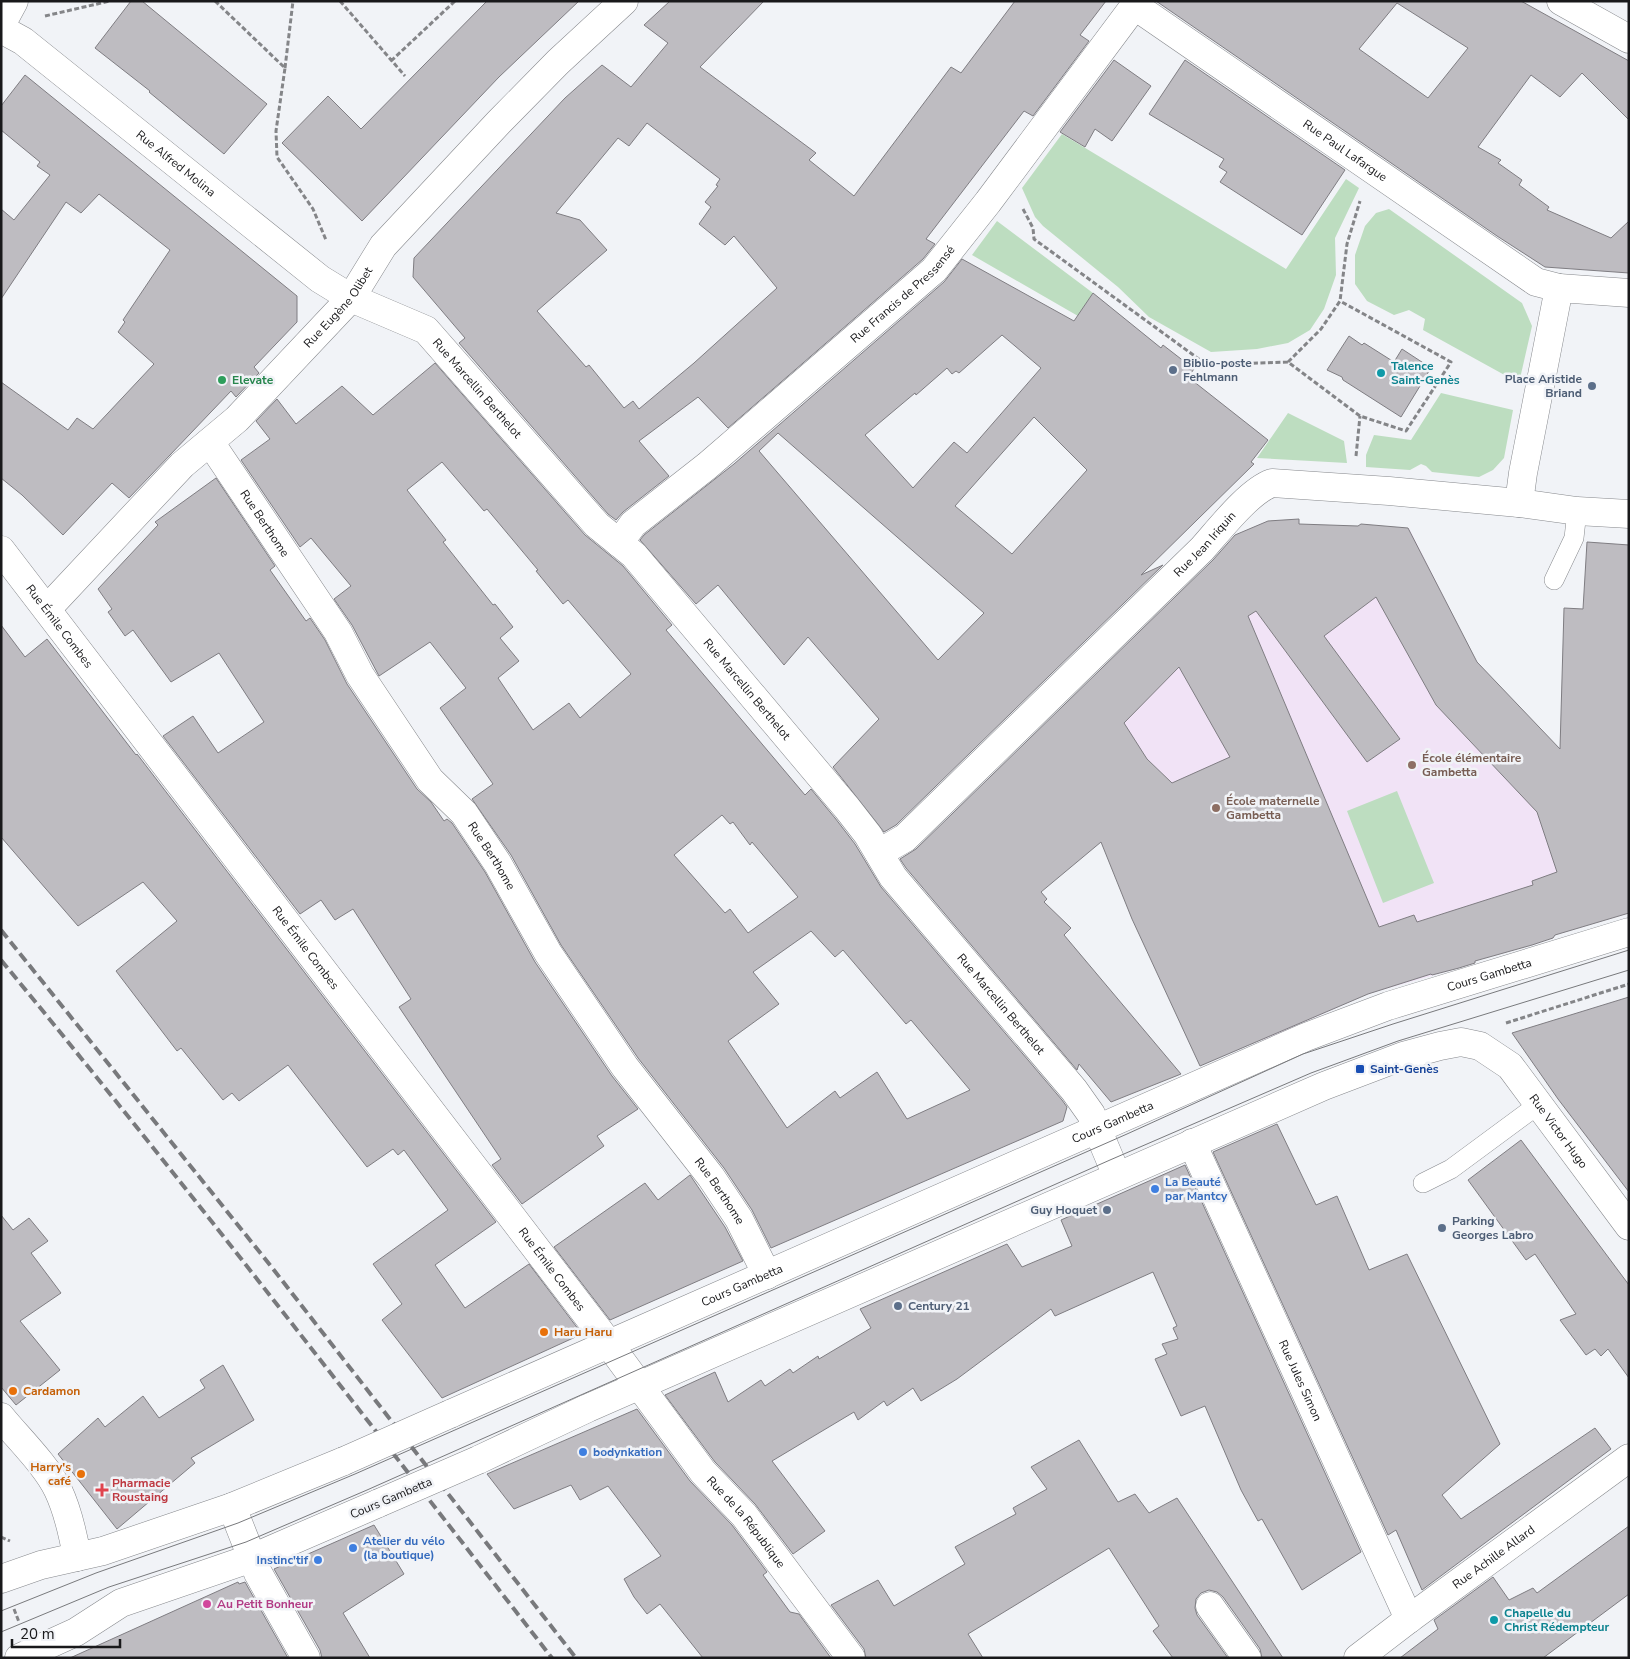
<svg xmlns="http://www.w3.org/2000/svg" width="1630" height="1659" font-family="'Nunito Sans',sans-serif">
	<rect width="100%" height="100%" fill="#f1f3f7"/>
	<path fill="#f1e3f6" d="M1299,520L1298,530L1323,554L1358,526L1409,528L1477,662L1629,913L1555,935L1553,938L1475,961L1455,969L1368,994L1263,1040L1160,793L1056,716L1247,530L1268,521Z"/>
	<path fill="#bdddc0" d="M1062,134L1286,269L1346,179L1359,188L1335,238L1336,275L1324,309L1310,330L1288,343L1257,349L1211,352L1149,317L1118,287L1043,226L1035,217L1022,188Z
		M1389,209L1522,303L1532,326L1519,383L1423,330L1425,319L1409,310L1394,315L1367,301L1355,284V255L1365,226L1376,213Z
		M997,221L1093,293L1078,316L972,255Z
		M1441,393L1513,410L1504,458L1493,470L1479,477L1432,472L1426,466L1421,464L1410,470L1366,467V455L1374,435L1411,440Z
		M1288,413L1344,441L1347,463L1257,458Z
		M1397,791L1434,883L1383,903L1347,811Z"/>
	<path fill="#bebcc1" stroke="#7f7d82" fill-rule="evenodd" d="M131,1H142L267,104L224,154L149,92L150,91L95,48Z
		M487,1H579L499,77L362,221L282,143L328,96L361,129Z
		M670,1H764L700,67L816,153L809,160L854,196L951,67L961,73L1015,1H1106L1080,35L1089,41L1033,116L1024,111L926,239L935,244L923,259L728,428L698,397L639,441L669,476L623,512L616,520L608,514L459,343L465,338L413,277L414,258L565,98L602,65L631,87L668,43L644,25ZM647,123L720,179L716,185L718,186L705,202L711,207L699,224L725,245L734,236L777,288L694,363L639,409L633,401L624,408L589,365L586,367L537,311L607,250L580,220L556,213L618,138L629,146Z
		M1156,1H1521L1629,61V120L1582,73L1560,97L1531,75L1478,147L1501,160L1498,163L1522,180L1519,185L1549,207L1547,210L1611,238L1629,221V273L1545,267L1497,236ZM1397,3L1468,48L1428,98L1359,49Z
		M1114,60L1151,86L1112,141L1095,129L1085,147L1060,132Z
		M1185,60L1345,170L1302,235L1220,182L1227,172L1219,167L1224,159L1149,114Z
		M25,75L297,296V322L254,367L259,373L236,397L231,391L129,498L112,483L63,535L22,495L1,478V382L68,430L77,418L93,429L154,364L118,332L125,322L123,320L170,250L99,194L81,213L66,202L1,299V209L14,220L50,175L37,166L40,162L1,130V106Z
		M962,259L1074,321L1093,293L1161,348L1163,345L1194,369L1188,377L1268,440L1251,462L1254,464L1141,575L1163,565L896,825L884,832L833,767L879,719L808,637L784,665L718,585L696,604L640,540L644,535L734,464L944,282ZM1002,335L1041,368L967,453L954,442L913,488L865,435L915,393L916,395L947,368L952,374L956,371L959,373ZM1034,417L1087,470L1012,554L955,506ZM778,433L984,613L938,660L759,451Z
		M1349,336L1362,345L1364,343L1394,362L1402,349L1431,368L1401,417L1343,380L1342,377L1327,370Z
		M435,363L585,535L623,566L672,625L666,630L805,795L811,789L835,818L855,844L881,887L1062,1100L1067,1107L1063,1121L771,1248L752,1210L724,1168L638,1058L561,945L511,855L472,799L493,784L440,708L466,688L430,642L379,676L352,625L334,599L351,586L311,538L300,547L241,460L270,439L256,421L277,399L296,424L342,386L373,415ZM442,462L484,511L487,509L538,570L536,571L563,604L568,600L631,674L580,718L569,703L533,730L498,678L519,661L500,638L513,627L495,604L493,605L443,542L446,540L407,490ZM722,815L730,824L733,822L750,845L752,842L798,897L748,933L730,909L725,913L674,855ZM811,931L835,957L843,950L906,1024L911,1020L970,1090L907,1119L877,1072L840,1098L835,1091L787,1128L728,1041L779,1004L753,972Z
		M216,478L275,566L270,570L306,621L310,618L325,640L347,684L417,789L431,802L444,821L447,819L452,823L485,872L535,962L612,1076L638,1109L597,1136L604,1146L522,1204L492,1165L501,1159L399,1007L411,999L353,909L335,920L321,900L300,914L163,736L193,716L218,753L264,722L219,653L171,682L133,630L125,636L108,612L112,609L98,589L158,525L155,522Z
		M1299,519V524L1358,526L1361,524L1408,528L1477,662L1560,749L1564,608L1583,609L1587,542L1629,545V913L1555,935L1553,938L1532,945L1475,961V963L1459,968L1432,975L1431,974L1368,994L1200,1066L1132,919L1101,842L1041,892L1047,899L1044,902L1071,928L1064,935L1181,1074L1111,1102L1079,1064L1077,1070L906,868L900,859L916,849L1213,560L1235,535L1268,521ZM1376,597L1436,705L1537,812L1557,872L1532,881L1533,885L1417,922L1414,915L1379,927L1248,616L1256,611L1367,762L1400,739L1324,636ZM1179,667L1230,757L1172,783L1147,759L1124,723Z
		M1,625L25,657L47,639L136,755L137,754L496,1222L435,1265L465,1308L529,1264L582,1334L442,1398L382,1320L402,1304L373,1264L448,1210L404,1150L398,1155L393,1149L367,1167L288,1065L239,1101L232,1093L223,1100L181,1048L177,1051L116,971L177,921L143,882L78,926L1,837Z
		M1629,997V1192L1558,1099L1512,1033Z
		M1277,1124L1316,1205L1337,1196L1369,1270L1407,1254L1500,1444L1442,1495L1461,1519L1595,1428L1611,1449L1422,1590L1396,1530L1388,1535L1213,1152Z
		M1521,1140L1629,1285V1378L1608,1349L1601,1356L1595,1349L1586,1355L1560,1320L1576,1314L1535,1254L1526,1260L1468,1180Z
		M1185,1165L1361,1552L1302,1590L1262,1519L1258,1521L1241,1490L1205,1406L1181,1416L1155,1359L1167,1354L1162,1344L1178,1339L1173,1328L1177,1326L1153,1272L1055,1316L1051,1309L957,1379L921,1401L913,1388L887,1406L884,1401L858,1420L854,1412L772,1461L825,1531L793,1554L755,1504L715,1462L665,1395L715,1372L728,1402L761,1380L765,1386L790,1369L793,1373L818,1356L819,1359L871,1328L860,1309L1007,1244L1022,1267L1072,1246L1061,1220Z
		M690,1175L725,1227L743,1261L610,1320L554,1247L645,1183L658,1200Z
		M1,1215L13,1230L29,1218L48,1241L31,1253L61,1293L20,1321L60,1370L16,1405L1,1387Z
		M223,1365L254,1420L191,1458L195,1463L117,1529L58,1454L98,1418L105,1427L143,1396L159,1418L205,1388L200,1380Z
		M637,1409L690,1481L732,1525L767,1572L763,1575L790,1612L799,1614L831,1658H703L660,1604L647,1614L634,1597L624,1579L661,1556L608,1486L580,1500L571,1485L514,1509L487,1474Z
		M1079,1440L1118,1502L1135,1494L1149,1513L1177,1498L1283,1658H1262L1260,1649L1223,1597L1217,1592L1209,1590L1201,1593L1196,1599L1195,1608L1197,1615L1228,1658H1173L1153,1631L1159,1626L1109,1548L968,1634L983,1658H866L864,1649L831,1605L878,1580L894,1606L965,1564L955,1547L1016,1514L1013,1508L1047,1489L1031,1467Z
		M374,1525L404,1574L343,1613L370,1658H322L320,1650L274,1569Z
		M1629,1526V1594L1543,1658H1400L1438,1629L1434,1620L1493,1577L1509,1600L1533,1588L1537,1593Z
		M238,1582L239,1584L245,1582L288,1658H70Z"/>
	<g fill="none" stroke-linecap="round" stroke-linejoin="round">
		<g stroke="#86888c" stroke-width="20">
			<path id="lane" d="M1554,580L1574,538L1577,511
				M1423,1183L1451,1169L1539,1104"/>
		</g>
		<g stroke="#86888c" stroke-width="29">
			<g id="street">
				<path d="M1561,1L1629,39"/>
				<path id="s1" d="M1135,6L1536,282L1559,288"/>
				<path d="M1,25L14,1"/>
				<path id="s2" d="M1,29L23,41L320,279L351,298L426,330L597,525L634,555L847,808L868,835L893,877L1074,1090L1091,1114L1117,1176"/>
				<path id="s3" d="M210,442L338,632L360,675L430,780L464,813L498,864L548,953L625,1067L711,1177L739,1219L767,1275"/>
				<path d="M1519,503L1523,473L1559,288L1629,293"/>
				<path id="s4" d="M619,543L633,524L707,466L934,270L988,202L1138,1"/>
				<path id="s5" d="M1,550L600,1332L703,1472L744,1515L851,1658"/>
				<path id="s6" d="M47,609L182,465L237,419L351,298L383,246L499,122L558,62L624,1"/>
				<path id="s7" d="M879,853L905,838L1202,549C1219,530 1249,491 1272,483L1389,491L1519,503L1577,511L1629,514"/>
				<path id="s8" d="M1192,1143L1409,1619"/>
				<path d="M1,1417C18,1438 47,1466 58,1490C68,1511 73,1534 77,1557"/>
				<path d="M232,1507L258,1573L306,1658"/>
				<path d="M1210,1606L1247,1658"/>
				<path id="s9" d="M1358,1658L1409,1619L1629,1458"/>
			</g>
		</g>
		<g stroke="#86888c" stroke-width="29">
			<g id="secondary">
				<path id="s10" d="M450,1414L1306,1037L1388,1006L1629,932"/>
				<path id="s11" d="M478,1460L588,1408L1324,1086L1403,1056L1440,1046L1461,1042L1480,1046L1510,1066L1629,1226"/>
				<path d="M1,1579L41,1565L103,1551L232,1507L344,1461"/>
				<path d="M19,1658L76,1632L121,1603L252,1558L379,1503"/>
			</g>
		</g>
		<path stroke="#848588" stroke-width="3" stroke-dasharray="5 2.5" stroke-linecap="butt" d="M215,1L285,68L276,131L277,157L313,209L326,240
			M340,1L405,76
			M45,16L110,1
			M391,61L455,1
			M285,68L293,1
			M1023,209L1033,228L1034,239L1207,365L1288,362L1360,416L1406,431L1451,362L1340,301
			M1288,362L1321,329L1340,301L1347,244L1360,201
			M1356,456L1360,416
			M1506,1023L1629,984
			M1,1537L10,1541
			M14,1609L19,1622"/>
		<use href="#lane" stroke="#fff" stroke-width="19"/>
		<use href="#street" stroke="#fff" stroke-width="28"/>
		<use href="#secondary" stroke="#fff" stroke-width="28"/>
		<path stroke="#78797c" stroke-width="1" d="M1,1611L96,1573L238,1523L355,1474L1127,1134L1303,1054L1393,1024L1629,950
			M1,1632L109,1587L246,1542L367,1490L1110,1160L1311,1073L1398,1041L1629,970"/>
		<path stroke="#78797c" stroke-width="4" stroke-dasharray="10 5" stroke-linecap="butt" d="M1,930L270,1265L576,1658
			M1,960C189,1188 370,1424 552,1658"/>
		<g stroke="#86888c" stroke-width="29" stroke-linecap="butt">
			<path id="secondary-bridge" d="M344,1461L450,1414
				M379,1503L478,1460"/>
		</g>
		<use href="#secondary-bridge" stroke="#fff" stroke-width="28"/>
	</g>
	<g fill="#5c6f8a" stroke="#f1f3f7" stroke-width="2">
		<circle cx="1173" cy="370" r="5"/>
		<circle cx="1592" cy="386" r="5"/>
		<circle cx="1107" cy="1210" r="5"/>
		<circle cx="1442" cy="1228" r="5"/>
		<circle cx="898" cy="1306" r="5"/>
	</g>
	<g fill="#0f9aa8" stroke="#f1f3f7" stroke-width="2">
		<circle cx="1381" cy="373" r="5"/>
		<circle cx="1494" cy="1620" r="5"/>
	</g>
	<circle fill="#2e9e5b" stroke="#f1f3f7" stroke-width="2" cx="222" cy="380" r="5"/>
	<g fill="#8d6e63" stroke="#f1f3f7" stroke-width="2">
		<circle cx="1412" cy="765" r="5"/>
		<circle cx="1216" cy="808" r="5"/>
	</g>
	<rect fill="#1a4fb4" stroke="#f1f3f7" stroke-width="2" x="1355" y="1064" width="10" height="10" rx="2.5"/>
	<g fill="#3f7fe0" stroke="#f1f3f7" stroke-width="2">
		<circle cx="1155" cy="1189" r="5"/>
		<circle cx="583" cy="1452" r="5"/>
		<circle cx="353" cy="1548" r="5"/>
		<circle cx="318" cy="1560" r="5"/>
	</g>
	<g fill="#e8710a" stroke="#f1f3f7" stroke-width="2">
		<circle cx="544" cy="1332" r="5"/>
		<circle cx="13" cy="1391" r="5"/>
		<circle cx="81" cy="1474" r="5"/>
	</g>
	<path fill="#e0444e" stroke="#f1f3f7" stroke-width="2" d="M99.5 1482.5h5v5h5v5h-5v5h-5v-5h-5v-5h5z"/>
	<circle fill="#d1479c" stroke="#f1f3f7" stroke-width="2" cx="207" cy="1604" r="5"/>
	<g text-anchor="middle" stroke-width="5" stroke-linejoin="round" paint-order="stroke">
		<g font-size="12" fill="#19191b" stroke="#f1f3f7">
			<text dy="4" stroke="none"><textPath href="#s1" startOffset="255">Rue Paul Lafargue</textPath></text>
			<text dy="4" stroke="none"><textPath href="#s2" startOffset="221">Rue Alfred Molina</textPath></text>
			<text dy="4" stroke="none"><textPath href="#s4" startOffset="378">Rue Francis de Pressensé</textPath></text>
			<text dy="4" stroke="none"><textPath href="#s6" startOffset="420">Rue Eugène Olibet</textPath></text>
			<text dy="4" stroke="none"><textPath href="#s2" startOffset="601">Rue Marcellin Berthelot</textPath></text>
			<text dy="4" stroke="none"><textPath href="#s3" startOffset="98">Rue Berthome</textPath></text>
			<text dy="4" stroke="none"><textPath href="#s7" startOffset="450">Rue Jean Iriquin</textPath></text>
			<text dy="4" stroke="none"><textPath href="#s5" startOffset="96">Rue Émile Combes</textPath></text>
			<text dy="4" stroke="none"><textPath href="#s2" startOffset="1006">Rue Marcellin Berthelot</textPath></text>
			<text dy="4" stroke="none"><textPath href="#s3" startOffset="502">Rue Berthome</textPath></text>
			<text dy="4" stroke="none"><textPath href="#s5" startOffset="501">Rue Émile Combes</textPath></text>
			<text dy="4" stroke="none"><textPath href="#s10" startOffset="1129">Cours Gambetta</textPath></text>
			<text dy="4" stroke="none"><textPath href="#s2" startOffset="1411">Rue Marcellin Berthelot</textPath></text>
			<text dy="4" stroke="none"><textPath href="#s10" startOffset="724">Cours Gambetta</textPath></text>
			<text dy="4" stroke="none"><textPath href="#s11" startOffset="1206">Rue Victor Hugo</textPath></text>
			<text dy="4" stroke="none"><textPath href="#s3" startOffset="908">Rue Berthome</textPath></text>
			<text dy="4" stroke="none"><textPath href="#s5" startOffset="906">Rue Émile Combes</textPath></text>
			<text dy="4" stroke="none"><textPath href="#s10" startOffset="319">Cours Gambetta</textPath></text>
			<text dy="4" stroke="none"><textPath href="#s8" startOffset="261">Rue Jules Simon</textPath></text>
			<text transform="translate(391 1498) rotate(-23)" y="4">Cours Gambetta</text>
			<text dy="4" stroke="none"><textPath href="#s5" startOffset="1225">Rue de la République</textPath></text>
			<text dy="4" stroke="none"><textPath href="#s9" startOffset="169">Rue Achille Allard</textPath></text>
		</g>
		<g font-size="12" font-weight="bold" fill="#4e5e75" stroke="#f1f3f7" text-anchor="start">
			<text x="1183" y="367">Biblio-poste<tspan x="1183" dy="14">Fehlmann</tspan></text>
			<text x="1582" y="383" text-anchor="end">Place Aristide<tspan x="1582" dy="14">Briand</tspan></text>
			<text x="1097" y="1214" text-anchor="end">Guy Hoquet</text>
			<text x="1452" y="1225">Parking<tspan x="1452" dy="14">Georges Labro</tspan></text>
			<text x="908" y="1310">Century 21</text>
		</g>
		<g font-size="12" font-weight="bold" fill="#0d838f" stroke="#f1f3f7" text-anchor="start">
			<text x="1391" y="370">Talence<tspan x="1391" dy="14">Saint-Genès</tspan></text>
			<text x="1504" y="1617">Chapelle du<tspan x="1504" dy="14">Christ Rédempteur</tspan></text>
		</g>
		<g font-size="12" font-weight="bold" fill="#27864d" stroke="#f1f3f7" text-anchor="start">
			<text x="232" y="384">Elevate</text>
		</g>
		<g font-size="12" font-weight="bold" fill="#785e54" stroke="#f1f3f7" text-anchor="start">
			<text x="1422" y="762">École élémentaire<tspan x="1422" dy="14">Gambetta</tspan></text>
			<text x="1226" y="805">École maternelle<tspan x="1226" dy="14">Gambetta</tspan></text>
		</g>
		<g font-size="12" font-weight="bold" fill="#164399" stroke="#f1f3f7" text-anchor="start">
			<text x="1370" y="1073">Saint-Genès</text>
		</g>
		<g font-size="12" font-weight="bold" fill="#366cbe" stroke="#f1f3f7" text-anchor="start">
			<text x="1165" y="1186">La Beauté<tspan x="1165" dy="14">par Mantcy</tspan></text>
			<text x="593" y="1456">bodynkation</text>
			<text x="363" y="1545">Atelier du vélo<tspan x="363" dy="14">(la boutique)</tspan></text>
			<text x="308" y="1564" text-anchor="end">Instinc'tif</text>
		</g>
		<g font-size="12" font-weight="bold" fill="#c56008" stroke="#f1f3f7" text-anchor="start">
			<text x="554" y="1336">Haru Haru</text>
			<text x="23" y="1395">Cardamon</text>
			<text x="71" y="1471" text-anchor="end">Harry's<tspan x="71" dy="14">café</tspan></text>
		</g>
		<g font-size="12" font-weight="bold" fill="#be3a42" stroke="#f1f3f7" text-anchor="start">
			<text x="112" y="1487">Pharmacie<tspan x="112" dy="14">Roustaing</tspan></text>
		</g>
		<g font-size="12" font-weight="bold" fill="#b23c85" stroke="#f1f3f7" text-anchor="start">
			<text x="217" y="1608">Au Petit Bonheur</text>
		</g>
	</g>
	<rect width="1630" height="1659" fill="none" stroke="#19191b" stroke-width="5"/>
	<path d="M12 1639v8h108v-8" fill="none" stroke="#19191b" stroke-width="2.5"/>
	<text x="20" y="1639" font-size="15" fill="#19191b" stroke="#f1f3f7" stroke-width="4" paint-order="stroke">20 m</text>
</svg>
